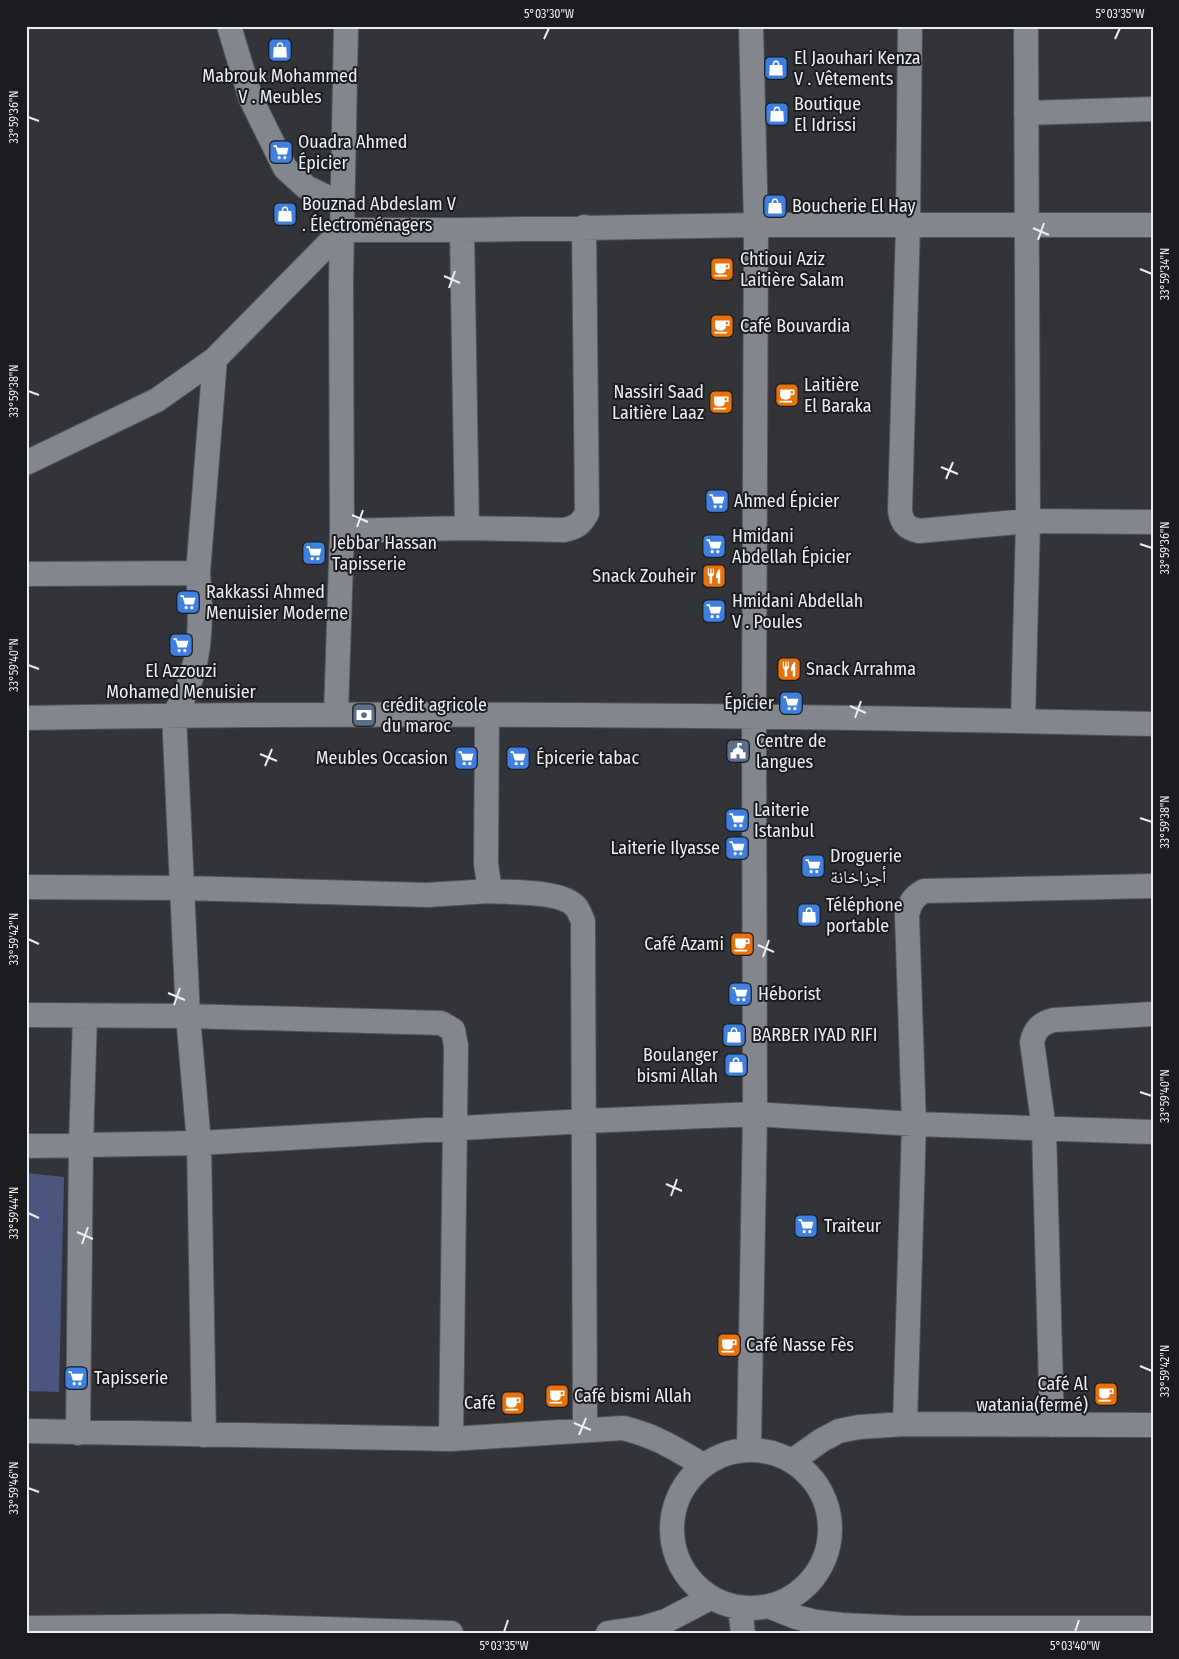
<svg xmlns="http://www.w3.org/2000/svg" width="1179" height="1659" font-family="'Fira Sans Condensed','Noto Naskh Arabic',sans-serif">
	<rect width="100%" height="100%" fill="#32343a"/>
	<path fill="#4b567e" d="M26,1173L64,1177L59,1392L26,1391Z"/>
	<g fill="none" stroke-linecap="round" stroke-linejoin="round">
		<g stroke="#515257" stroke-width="26">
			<path id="minor" d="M229,26L251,99L285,168L306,187L343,205
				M910,26L908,225L900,511C902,523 906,528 919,531L1028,521L1153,522
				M1026,113L1153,109
				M462,230L467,528
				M26,463L157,400L215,359L342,230H462L756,225H1153
				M342,531L467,528L564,530C577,527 581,524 587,513L584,227
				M198,573L215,359
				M26,574L198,573C201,612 202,650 188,687C184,697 179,706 174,715L188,1016L199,1143L204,1435
				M336,714L342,531L341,282L346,26
				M26,718C402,711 777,715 1153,724
				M1023,721L1028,521L1026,26
				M26,887L182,888L427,895L490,891L486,864L487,715
				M490,891C511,893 562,890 576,907C579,911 581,917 583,921L585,1430
				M26,1015L188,1016L441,1023L453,1030L456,1046L451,1439
				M26,1146L199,1143L585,1121L755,1114L914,1124L1153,1132
				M905,1424L914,1124L907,915C910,903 913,897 924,891L1153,886
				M1052,1425L1044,1129L1032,1042C1035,1029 1041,1023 1054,1020L1153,1014
				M26,1431L451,1439L623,1428C656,1436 674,1448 703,1465
				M78,1433L81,1145L85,1016
				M749,1447L755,1114L754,718L756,225L751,26
				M672 1529a79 79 0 1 1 158 0a79 79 0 1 1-158 0Z
				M792,1461L822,1440L839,1431L859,1427L905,1424L1153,1425
				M771,1607L796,1617L816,1622L842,1625L907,1628H1153
				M740,1608L743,1633
				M26,1628L227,1626L451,1633
				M608,1633L642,1628L666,1621L710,1598"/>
		</g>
		<use href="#minor" stroke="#84868d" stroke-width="24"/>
	</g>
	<path fill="none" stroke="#ecedf1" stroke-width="2" d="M544,39L549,28M1115,39L1120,28M28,117L39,121M1033,228L1049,235M1038,240L1044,223M1140,269L1152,274M444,276L460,283M449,288L455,271M28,391L39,395M941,467L958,474M946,479L953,462M352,515L368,522M357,527L363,510M1140,544L1152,548M28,665L39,669M850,706L866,713M855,718L861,701M260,754L277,761M265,766L272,749M1140,818L1152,822M28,939L39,944M758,945L774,952M763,957L769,940M168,993L185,1000M174,1005L180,988M1140,1092L1152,1096M666,1184L682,1191M671,1196L677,1179M28,1213L39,1218M77,1232L93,1239M82,1244L88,1227M1140,1366L1152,1371M574,1423L591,1430M579,1435L586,1418M28,1488L39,1492M504,1632L508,1620M1075,1632L1079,1620"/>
	<defs>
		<g id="shop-square" transform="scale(1.25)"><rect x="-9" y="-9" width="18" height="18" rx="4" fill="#3f7fe0" stroke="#1b1c1f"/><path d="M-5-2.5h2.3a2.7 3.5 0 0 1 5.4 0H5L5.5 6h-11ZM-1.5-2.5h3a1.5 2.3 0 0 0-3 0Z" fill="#fff"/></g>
		<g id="supermarket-square" transform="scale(1.25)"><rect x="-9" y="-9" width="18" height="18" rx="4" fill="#3f7fe0" stroke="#1b1c1f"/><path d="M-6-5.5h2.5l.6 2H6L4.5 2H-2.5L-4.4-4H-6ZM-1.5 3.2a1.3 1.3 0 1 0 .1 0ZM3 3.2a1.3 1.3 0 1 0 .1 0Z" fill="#fff"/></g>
		<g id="cafe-square" transform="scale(1.25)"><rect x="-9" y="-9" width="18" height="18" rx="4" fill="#e8710a" stroke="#1b1c1f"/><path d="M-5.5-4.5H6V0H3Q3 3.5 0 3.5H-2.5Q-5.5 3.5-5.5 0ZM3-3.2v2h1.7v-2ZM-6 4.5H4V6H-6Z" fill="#fff"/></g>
		<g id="restaurant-square" transform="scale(1.25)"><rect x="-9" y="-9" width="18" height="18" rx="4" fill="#e8710a" stroke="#1b1c1f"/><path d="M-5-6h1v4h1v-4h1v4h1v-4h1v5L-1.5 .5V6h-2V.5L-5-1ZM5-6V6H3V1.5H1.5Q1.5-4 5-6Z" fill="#fff"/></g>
		<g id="bank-square" transform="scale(1.25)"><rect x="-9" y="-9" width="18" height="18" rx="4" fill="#5c6f8a" stroke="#1b1c1f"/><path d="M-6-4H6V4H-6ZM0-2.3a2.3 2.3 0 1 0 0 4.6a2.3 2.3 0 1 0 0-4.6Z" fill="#fff"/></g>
		<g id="civic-square" transform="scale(1.25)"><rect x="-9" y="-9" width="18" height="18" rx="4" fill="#5c6f8a" stroke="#1b1c1f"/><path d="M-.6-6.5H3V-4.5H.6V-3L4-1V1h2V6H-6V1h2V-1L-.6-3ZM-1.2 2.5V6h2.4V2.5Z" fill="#fff"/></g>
	</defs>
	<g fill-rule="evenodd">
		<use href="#shop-square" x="280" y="50"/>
		<use href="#shop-square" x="776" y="68"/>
		<use href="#shop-square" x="777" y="114"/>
		<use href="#supermarket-square" x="281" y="152"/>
		<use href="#shop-square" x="775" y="206"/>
		<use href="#shop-square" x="285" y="214"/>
		<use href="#cafe-square" x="722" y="269"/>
		<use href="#cafe-square" x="722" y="326"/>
		<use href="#cafe-square" x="787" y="395"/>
		<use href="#cafe-square" x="721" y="402"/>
		<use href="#supermarket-square" x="717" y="501"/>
		<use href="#supermarket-square" x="714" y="546"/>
		<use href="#supermarket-square" x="314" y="553"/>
		<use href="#restaurant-square" x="714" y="576"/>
		<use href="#supermarket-square" x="188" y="602"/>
		<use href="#supermarket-square" x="714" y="611"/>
		<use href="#supermarket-square" x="181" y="645"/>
		<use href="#restaurant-square" x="789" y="669"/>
		<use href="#supermarket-square" x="791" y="703"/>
		<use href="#bank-square" x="364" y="715"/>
		<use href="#civic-square" x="738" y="751"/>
		<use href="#supermarket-square" x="466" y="758"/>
		<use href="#supermarket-square" x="518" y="758"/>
		<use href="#supermarket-square" x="737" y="820"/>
		<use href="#supermarket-square" x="737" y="848"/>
		<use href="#supermarket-square" x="813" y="866"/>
		<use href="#shop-square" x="809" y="915"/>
		<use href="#cafe-square" x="742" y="944"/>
		<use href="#supermarket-square" x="740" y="994"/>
		<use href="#shop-square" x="734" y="1035"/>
		<use href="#shop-square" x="736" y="1065"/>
		<use href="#supermarket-square" x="806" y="1226"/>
		<use href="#cafe-square" x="729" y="1345"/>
		<use href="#supermarket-square" x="76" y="1378"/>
		<use href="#cafe-square" x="1106" y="1394"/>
		<use href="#cafe-square" x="557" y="1396"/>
		<use href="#cafe-square" x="513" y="1403"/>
	</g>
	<g text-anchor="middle" stroke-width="4" stroke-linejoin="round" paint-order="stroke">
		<g font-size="18" fill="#ecedf1" stroke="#1b1c1f" text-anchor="start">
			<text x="794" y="64">El Jaouhari Kenza<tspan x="794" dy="21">V . Vêtements</tspan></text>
			<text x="280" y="82" text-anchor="middle">Mabrouk Mohammed<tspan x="280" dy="21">V . Meubles</tspan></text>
			<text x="794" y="110">Boutique<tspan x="794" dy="21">El Idrissi</tspan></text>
			<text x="298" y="148">Ouadra Ahmed<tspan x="298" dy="21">Épicier</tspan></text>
			<text x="302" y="210">Bouznad Abdeslam V<tspan x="302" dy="21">. Électroménagers</tspan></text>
			<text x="792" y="212">Boucherie El Hay</text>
			<text x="740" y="265">Chtioui Aziz<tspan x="740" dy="21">Laitière Salam</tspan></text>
			<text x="740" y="332">Café Bouvardia</text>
			<text x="804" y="391">Laitière<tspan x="804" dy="21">El Baraka</tspan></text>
			<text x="704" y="398" text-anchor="end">Nassiri Saad<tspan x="704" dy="21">Laitière Laaz</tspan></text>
			<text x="734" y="507">Ahmed Épicier</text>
			<text x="732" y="542">Hmidani<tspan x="732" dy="21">Abdellah Épicier</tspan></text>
			<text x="332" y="549">Jebbar Hassan<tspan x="332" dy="21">Tapisserie</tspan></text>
			<text x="696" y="582" text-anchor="end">Snack Zouheir</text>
			<text x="206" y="598">Rakkassi Ahmed<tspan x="206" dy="21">Menuisier Moderne</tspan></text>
			<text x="732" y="607">Hmidani Abdellah<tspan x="732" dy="21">V . Poules</tspan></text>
			<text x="806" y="675">Snack Arrahma</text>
			<text x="181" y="677" text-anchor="middle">El Azzouzi<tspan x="181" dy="21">Mohamed Menuisier</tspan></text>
			<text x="774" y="709" text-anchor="end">Épicier</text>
			<text x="382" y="711">crédit agricole<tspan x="382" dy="21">du maroc</tspan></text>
			<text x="756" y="747">Centre de<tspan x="756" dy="21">langues</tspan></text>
			<text x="448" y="764" text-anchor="end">Meubles Occasion</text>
			<text x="536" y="764">Épicerie tabac</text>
			<text x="754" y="816">Laiterie<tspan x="754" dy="21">Istanbul</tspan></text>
			<text x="720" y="854" text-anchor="end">Laiterie Ilyasse</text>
			<text x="830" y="862">Droguerie<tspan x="830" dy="21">أجزاخانة</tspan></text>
			<text x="826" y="911">Téléphone<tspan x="826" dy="21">portable</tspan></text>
			<text x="724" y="950" text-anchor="end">Café Azami</text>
			<text x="758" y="1000">Héborist</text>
			<text x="752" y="1041">BARBER IYAD RIFI</text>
			<text x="718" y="1061" text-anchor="end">Boulanger<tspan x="718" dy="21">bismi Allah</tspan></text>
			<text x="824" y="1232">Traiteur</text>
			<text x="746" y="1351">Café Nasse Fès</text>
			<text x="94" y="1384">Tapisserie</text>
			<text x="1088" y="1390" text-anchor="end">Café Al<tspan x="1088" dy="21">watania(fermé)</tspan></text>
			<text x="574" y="1402">Café bismi Allah</text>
			<text x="496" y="1409" text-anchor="end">Café</text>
		</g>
	</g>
	<rect width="1179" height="1659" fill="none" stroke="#1b1c1f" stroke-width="55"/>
	<rect x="28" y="28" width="1124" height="1604" fill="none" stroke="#ecedf1" stroke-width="2"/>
	<g font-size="12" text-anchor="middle" fill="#ecedf1">
		<text x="549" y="18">5°03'30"W</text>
		<text x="1120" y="18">5°03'35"W</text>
		<text transform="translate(14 117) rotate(-90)" y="4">33°59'36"N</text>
		<text transform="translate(1165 274) rotate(-90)" y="4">33°59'34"N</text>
		<text transform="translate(14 391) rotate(-90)" y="4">33°59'38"N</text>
		<text transform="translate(1165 548) rotate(-90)" y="4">33°59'36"N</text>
		<text transform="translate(14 665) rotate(-90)" y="4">33°59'40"N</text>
		<text transform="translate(1165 822) rotate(-90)" y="4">33°59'38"N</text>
		<text transform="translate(14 939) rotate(-90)" y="4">33°59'42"N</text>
		<text transform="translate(1165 1096) rotate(-90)" y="4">33°59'40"N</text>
		<text transform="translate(14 1213) rotate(-90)" y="4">33°59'44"N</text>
		<text transform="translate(1165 1371) rotate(-90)" y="4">33°59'42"N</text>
		<text transform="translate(14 1488) rotate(-90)" y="4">33°59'46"N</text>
		<text x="504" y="1650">5°03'35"W</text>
		<text x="1075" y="1650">5°03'40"W</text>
	</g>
</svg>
